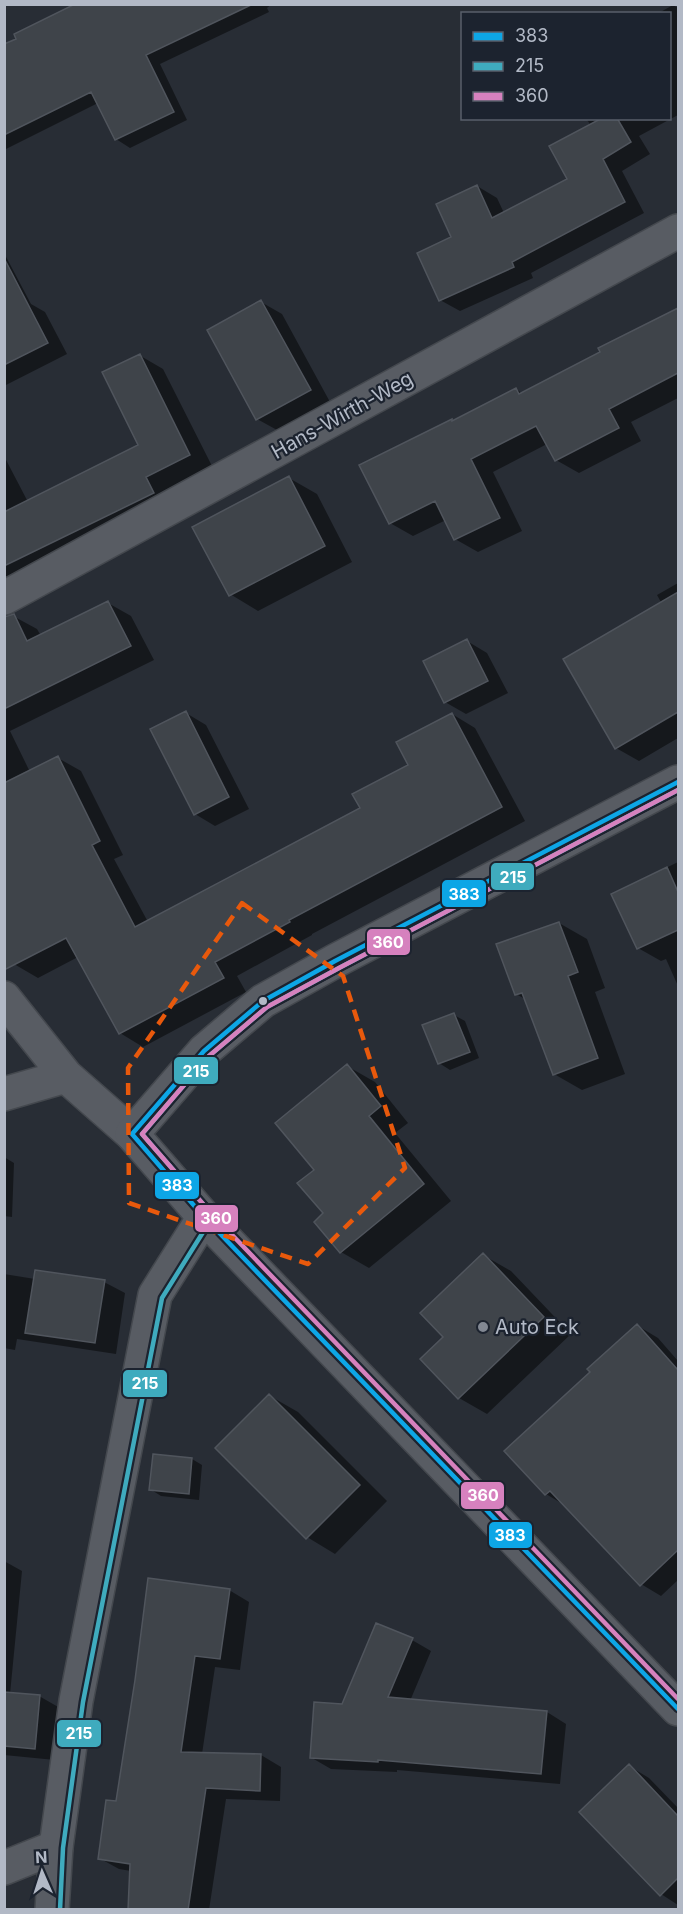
<svg xmlns="http://www.w3.org/2000/svg" width="683" height="1914" font-family="Inter,sans-serif">
	<rect width="100%" height="100%" fill="#282d35"/>
	<path fill="#0007" d="M79,4H272L267,8L269,12L160,64L187,120L130,148L116,139L98,103L4,150V46Z
		M673,5L678,8V115L639,136L650,154L622,171L644,213L531,273L533,278L460,311L440,300L453,238L477,186L497,198L504,213L569,180L591,126L586,118H670V14H657Z
		M4,253L31,304L45,312L67,354L4,386Z
		M261,302L282,314L330,402L277,430L257,419Z
		M678,309V398L631,422L641,441L579,473L556,460L547,444L493,472L522,531L478,552L455,539L446,520L413,536L390,523L454,422L516,389L523,394L602,353L600,349Z
		M139,355L163,369L213,468L8,612L10,617L13,616L37,629L41,636L108,603L131,616L154,660L10,731L30,772L58,758L81,771L123,855L114,859L148,922L362,809L410,766L452,714L475,728L525,821L312,934V935L237,976L246,992L143,1047L120,1033L78,957L38,978L14,964L4,909V456L28,502L140,446Z
		M289,478L317,494L352,562L258,611L230,594Z
		M678,583V666L664,674L678,699V738L639,761L616,748L662,604L657,595Z
		M467,641L487,653L508,693L466,714L445,702Z
		M186,713L206,725L249,809L215,826L195,814Z
		M678,862V986L666,959L661,961L638,948L613,894Z
		M559,923L587,939L605,988L595,992L625,1074L582,1090L554,1074L527,1000L516,994Z
		M454,1015L465,1021L479,1058L450,1070L439,1063Z
		M347,1066L375,1082L408,1123L395,1133L451,1201L369,1268L341,1252L325,1214L316,1170Z
		M4,1157L14,1163L12,1217L4,1216Z
		M483,1255L511,1271L571,1334L487,1414L459,1398L445,1337Z
		M4,1274L35,1279L104,1282L125,1293L116,1354L17,1339L15,1350L4,1348Z
		M638,1326L658,1338L678,1361V1580L661,1596L641,1584L566,1506L546,1494L592,1372Z
		M270,1396L298,1412L387,1501L335,1554L307,1537Z
		M192,1459L202,1465L199,1500L161,1496L150,1489Z
		M4,1561L22,1571L10,1694L39,1696L60,1708L55,1760L4,1755Z
		M229,1590L249,1602L240,1670L215,1667L202,1754L261,1755L281,1767L280,1801L226,1799L209,1910H130L131,1871L119,1869L99,1858L117,1803Z
		M412,1640L431,1651L410,1701L547,1712L566,1724L560,1784L397,1770V1772L331,1769L312,1758L343,1705Z
		M629,1766L649,1778L678,1808V1905L661,1894Z"/>
	<path fill="#3f444a" stroke="#50555d" stroke-width="1.5" d="M75,4H253L146,55L174,112L115,140L91,92L4,135V44L16,39L14,34Z
		M602,118H617L631,142L603,159L625,202L512,262L514,267L439,301L417,253L451,237L436,204L477,185L492,218L567,179L549,146Z
		M4,258L48,343L4,365Z
		M261,300L311,390L256,420L207,330Z
		M678,308V373L609,409L619,428L555,461L536,426L471,459L500,518L454,540L435,501L389,524L359,465L452,419V421L516,388L519,394L600,352L598,348Z
		M140,354L190,455L146,477L154,493L4,566V512L138,445L102,372Z
		M289,476L325,546L229,596L192,527Z
		M678,592V712L615,749L563,659Z
		M108,601L131,646L4,709V617L14,614L27,641Z
		M467,639L488,681L444,703L423,661Z
		M186,711L229,797L194,815L150,729Z
		M452,713L502,807L289,920L290,922L215,962L224,978L119,1034L66,938L4,970V783L58,756L100,841L92,845L135,927L360,808L352,794L408,765L396,742Z
		M667,867L678,892V930L637,949L611,894Z
		M559,922L578,972L568,976L598,1058L553,1075L522,993L515,995L496,944Z
		M454,1013L470,1052L438,1064L422,1025Z
		M347,1064L381,1106L369,1116L424,1184L340,1253L314,1222L323,1213L297,1183L314,1170L275,1123Z
		M483,1253L544,1317L458,1399L420,1359L443,1337L420,1313Z
		M35,1270L105,1280L95,1343L25,1333Z
		M637,1324L678,1370V1550L640,1586L550,1491L545,1495L504,1451L590,1372L587,1369Z
		M269,1394L360,1485L306,1539L215,1448Z
		M153,1454L192,1458L189,1494L149,1490Z
		M148,1578L230,1589L220,1659L195,1656L181,1752L261,1754L260,1791L206,1788L188,1910H128L130,1864L98,1859L106,1800L116,1801L135,1680Z
		M376,1623L413,1638L388,1697L547,1711L541,1774L378,1760V1762L310,1758L314,1702L342,1704Z
		M4,1692L40,1695L35,1749L4,1746Z
		M629,1764L678,1816V1878L660,1896L579,1812Z"/>
	<g fill="none" stroke-linecap="round" stroke-linejoin="round">
		<g stroke="#44484e" stroke-width="36">
			<path id="minor" d="M4,598L678,231
				M4,998L66,1076L132,1134
				M4,1094L66,1076
				M204,1217L678,1709
				M4,1868L56,1847"/>
		</g>
		<g stroke="#44484e" stroke-width="36">
			<path id="tertiary" d="M52,1910L56,1847L76,1701L155,1295L204,1217L132,1134L204,1051L263,1001L335,961L678,782"/>
		</g>
		<use href="#minor" stroke="#585c63" stroke-width="33"/>
		<use href="#tertiary" stroke="#585c63" stroke-width="33"/>
		<g stroke="#1c232f" stroke-width="9">
			<path id="bus-1" d="M678,782L335,961L263,1001L204,1051L132,1134L204,1217L678,1709"/>
		</g>
		<g stroke="#1c232f" stroke-width="9">
			<path id="bus-2" d="M210,1212L142,1134L209,1056L267,1007L339,968L678,790
				M60,1910L63,1848L83,1702L162,1298L210,1221"/>
		</g>
		<g stroke="#1c232f" stroke-width="9">
			<path id="bus-3" d="M678,790L339,968L267,1007L209,1056L142,1134L210,1212L678,1699"/>
		</g>
		<use href="#bus-1" stroke="#0da6e6" stroke-width="4.5"/>
		<use href="#bus-2" stroke="#3fabbe" stroke-width="4.5"/>
		<use href="#bus-3" stroke="#d681be" stroke-width="4.5"/>
	</g>
	<path fill="none" stroke="#e8590c" stroke-width="4.5" stroke-dasharray="12 8" stroke-linejoin="round" d="M242,903L343,976L405,1168L308,1264L129,1203L128,1068Z"/>
	<circle fill="#b2b9c6" stroke="#1c232f" stroke-width="2" cx="263" cy="1001" r="5"/>
	<circle fill="#828893" stroke="#1c232f" stroke-width="2" cx="483" cy="1327" r="6"/>
	<g text-anchor="middle" stroke-width="4.5" stroke-linejoin="round" paint-order="stroke">
		<g font-size="20" fill="#b2b9c6" stroke="#1c232f">
			<text transform="translate(342 415) rotate(-29)" y="7">Hans-Wirth-Weg</text>
		</g>
		<g font-size="20" fill="#b2b9c6" stroke="#1c232f" text-anchor="start">
			<text x="495" y="1334">Auto Eck</text>
		</g>
	</g>
	<g stroke="#1c232f" stroke-width="2">
		<rect x="490" y="862" width="45" height="29" rx="6" fill="#3fabbe"/>
		<rect x="441" y="879" width="46" height="29" rx="6" fill="#0da6e6"/>
		<rect x="366" y="928" width="45" height="28" rx="6" fill="#d681be"/>
		<rect x="173" y="1056" width="46" height="29" rx="6" fill="#3fabbe"/>
		<rect x="154" y="1171" width="46" height="29" rx="6" fill="#0da6e6"/>
		<rect x="194" y="1204" width="45" height="29" rx="6" fill="#d681be"/>
		<rect x="122" y="1369" width="46" height="29" rx="6" fill="#3fabbe"/>
		<rect x="460" y="1481" width="45" height="29" rx="6" fill="#d681be"/>
		<rect x="488" y="1521" width="45" height="28" rx="6" fill="#0da6e6"/>
		<rect x="56" y="1719" width="46" height="29" rx="6" fill="#3fabbe"/>
	</g>
	<g font-size="16" text-anchor="middle" font-weight="bold" fill="#fff">
		<text x="513" y="883">215</text>
		<text x="464" y="900">383</text>
		<text x="388" y="948">360</text>
		<text x="196" y="1077">215</text>
		<text x="177" y="1191">383</text>
		<text x="216" y="1224">360</text>
		<text x="145" y="1389">215</text>
		<text x="483" y="1501">360</text>
		<text x="510" y="1541">383</text>
		<text x="79" y="1739">215</text>
	</g>
	<rect width="683" height="1914" fill="none" stroke="#b2b9c6" stroke-width="12"/>
	<rect x="461" y="12" width="210" height="108" fill="#1c232f" stroke="#585f6b" stroke-width="1.5"/>
	<rect x="473" y="32" width="30" height="9" fill="#0da6e6" stroke="#585f6b" stroke-width="1.5"/>
	<text x="515" y="42" font-size="18" fill="#b2b9c6">383</text>
	<rect x="473" y="62" width="30" height="9" fill="#3fabbe" stroke="#585f6b" stroke-width="1.5"/>
	<text x="515" y="72" font-size="18" fill="#b2b9c6">215</text>
	<rect x="473" y="92" width="30" height="9" fill="#d681be" stroke="#585f6b" stroke-width="1.5"/>
	<text x="515" y="102" font-size="18" fill="#b2b9c6">360</text>
	<g transform="translate(42 1872) rotate(357)" stroke="#1c232f" stroke-width="4.5" paint-order="stroke">
	<path d="M0-4.5L10 22L0 15L-10 22Z" fill="#b2b9c6"/>
	<text y="-9" font-size="16" font-weight="bold" text-anchor="middle" fill="#b2b9c6">N</text>
	</g>
</svg>
